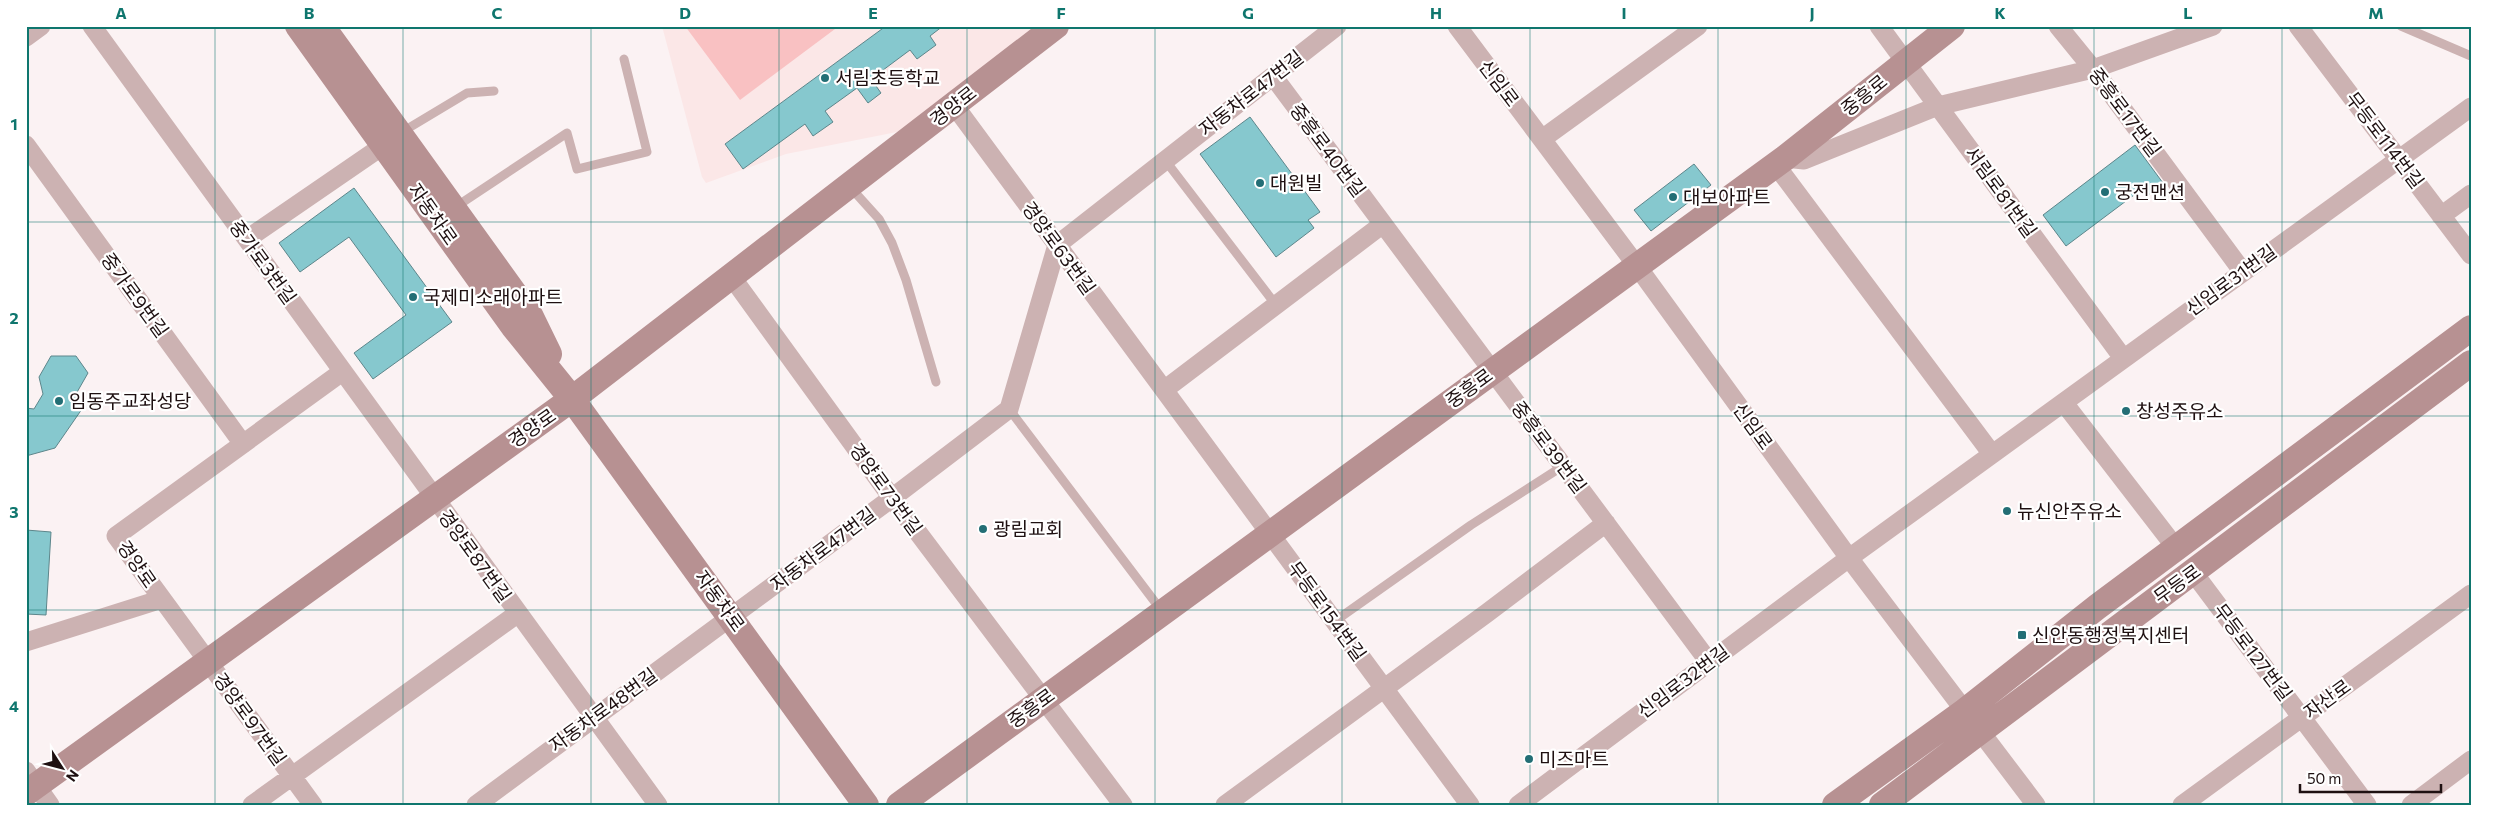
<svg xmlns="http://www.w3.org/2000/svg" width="2497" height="831" font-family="Commissioner,'Noto Sans KR',sans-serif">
	<rect width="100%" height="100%" fill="#fbf2f3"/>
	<path fill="#fbe7e7" d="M662,26H1040L907,130L786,154L706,183L702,177Z"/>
	<path fill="#f9c1c2" d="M685,26H839L740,100Z"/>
	<path fill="#86c8ce" stroke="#5d868b" d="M886,26H943L930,36L936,45L917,59L910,50L871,79L881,93L868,103L857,88L825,111L833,122L813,136L805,124L743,169L725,144Z
		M1250,117L1320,212L1308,220L1314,228L1276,257L1200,154Z
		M2135,145L2163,183L2147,196L2142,189L2066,246L2043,215Z
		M1694,164L1711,185L1651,231L1634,210Z
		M354,188L452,322L373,379L354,353L406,315L349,237L300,272L279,243Z
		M51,356H76L88,373L76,394L82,409L55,448L26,456V408L34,409L43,394L39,377Z
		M26,530L51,532L46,615L26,614Z"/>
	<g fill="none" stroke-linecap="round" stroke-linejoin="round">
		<path stroke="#ccb2b2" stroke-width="9" d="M2401,26L2471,56
			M402,132L467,93L494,91
			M1165,160L1276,305
			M851,188L879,219L892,243L906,280L936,382
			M454,208L567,133L577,169L647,152L624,59
			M1009,409L1161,610
			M1335,621L1471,525L1563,466"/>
		<path stroke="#ccb2b2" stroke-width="19" d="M92,26L658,805
			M1457,26L1637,266L1849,558L2036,805
			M1879,26L2123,358
			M2058,26L2093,69L2243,272
			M2298,26L2471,255
			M26,37L41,26
			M1273,76L1709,662
			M954,105L1470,805
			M1542,139L1698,26
			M26,145L243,444
			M1785,158L1804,160L1938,106L2093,69L2213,26
			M1775,164L1992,454
			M2441,216L2471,194
			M247,239L384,145
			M731,276L892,498L1123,805
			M1164,390L1383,224
			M2064,403L2176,548
			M2193,572L2367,805
			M26,642L162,599
			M26,771L50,805
			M252,805L517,614
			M313,805L116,536L342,372
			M476,805L892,498L1009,409L1057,245L1337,26
			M1225,805L1487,613L1606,523
			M1518,805L1849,558L2471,107
			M2182,805L2471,594
			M2411,805L2471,760"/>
		<path stroke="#b79192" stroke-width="26" d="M298,26L513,326L572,399L866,805
			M322,26L530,315L549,354
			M26,793L572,399L1056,26
			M899,805L1785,158L1952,26
			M1835,805L1965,711L2097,607L2471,328
			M1882,805L2471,363"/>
	</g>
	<path fill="none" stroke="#0f766e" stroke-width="1" stroke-opacity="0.55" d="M215,26V805M403,26V805M591,26V805M779,26V805M967,26V805M1155,26V805M1342,26V805M1530,26V805M1718,26V805M1906,26V805M2094,26V805M2282,26V805M26,222H2471M26,416H2471M26,610H2471"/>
	<g fill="#236e75" stroke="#fff" stroke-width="2">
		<circle cx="825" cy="78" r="5"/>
		<circle cx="1260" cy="183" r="5"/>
		<circle cx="2105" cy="192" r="5"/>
		<circle cx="1673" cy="197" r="5"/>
		<circle cx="413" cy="297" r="5"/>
		<circle cx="59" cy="401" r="5"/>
		<circle cx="2126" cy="411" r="5"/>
		<circle cx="2007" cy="511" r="5"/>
		<circle cx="983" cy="529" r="5"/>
		<rect x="2017" y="630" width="10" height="10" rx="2.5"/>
		<circle cx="1529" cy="759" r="5"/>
	</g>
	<g text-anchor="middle" stroke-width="4.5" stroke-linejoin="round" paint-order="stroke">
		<g font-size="19" fill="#1e1011" stroke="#fff" text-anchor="start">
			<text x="835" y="85">서림초등학교</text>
			<text x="1270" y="190">대원빌</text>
			<text x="2115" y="199">궁전맨션</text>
			<text x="1683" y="204">대보아파트</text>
			<text x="423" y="304">국제미소래아파트</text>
			<text x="69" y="408">임동주교좌성당</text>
			<text x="2136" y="418">창성주유소</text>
			<text x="2017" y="518">뉴신안주유소</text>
			<text x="993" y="536">광림교회</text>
			<text x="2032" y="642">신안동행정복지센터</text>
			<text x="1539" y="766">미즈마트</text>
		</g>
		<g font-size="19" fill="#1e1011" stroke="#fff">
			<text transform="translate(1499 83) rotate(53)" y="7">신임로</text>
			<text transform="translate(1251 93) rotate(-38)" y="7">자동차로47번길</text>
			<text transform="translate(1864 95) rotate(-39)" y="7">중흥로</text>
			<text transform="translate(953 106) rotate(-38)" y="7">경양로</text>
			<text transform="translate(2125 112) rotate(53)" y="7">중흥로17번길</text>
			<text transform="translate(2385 140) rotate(53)" y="7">무등로114번길</text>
			<text transform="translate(1328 150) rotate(53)" y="7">중흥로40번길</text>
			<text transform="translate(2001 192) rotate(54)" y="7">서림로81번길</text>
			<text transform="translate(433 214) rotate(55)" y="7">자동차로</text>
			<text transform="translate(1059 248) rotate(54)" y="7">경양로63번길</text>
			<text transform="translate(263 262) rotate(54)" y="7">중가로3번길</text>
			<text transform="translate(2231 280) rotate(-36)" y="7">신임로31번길</text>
			<text transform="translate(135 295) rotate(54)" y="7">중가로9번길</text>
			<text transform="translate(1469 388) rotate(-36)" y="7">중흥로</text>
			<text transform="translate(1753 426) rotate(54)" y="7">신임로</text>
			<text transform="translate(532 428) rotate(-35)" y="7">경양로</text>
			<text transform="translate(1549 447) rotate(53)" y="7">중흥로39번길</text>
			<text transform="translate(886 489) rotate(54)" y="7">경양로73번길</text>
			<text transform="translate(823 549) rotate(-37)" y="7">자동차로47번길</text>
			<text transform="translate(475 556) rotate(54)" y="7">경양로87번길</text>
			<text transform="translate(137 564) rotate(55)" y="7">경양로</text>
			<text transform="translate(2177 584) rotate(-36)" y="7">무등로</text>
			<text transform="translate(720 601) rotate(54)" y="7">자동차로</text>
			<text transform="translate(1327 611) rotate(54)" y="7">무등로154번길</text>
			<text transform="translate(2253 652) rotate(53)" y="7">무등로127번길</text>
			<text transform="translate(1683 681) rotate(-37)" y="7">신임로32번길</text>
			<text transform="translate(2327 699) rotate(-36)" y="7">자산로</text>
			<text transform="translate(1031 708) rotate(-36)" y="7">중흥로</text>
			<text transform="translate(603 710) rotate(-36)" y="7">자동차로48번길</text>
			<text transform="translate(250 719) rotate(54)" y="7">경양로97번길</text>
		</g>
	</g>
	<rect width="2497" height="831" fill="none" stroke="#ffffff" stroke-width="55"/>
	<g transform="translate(62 768) rotate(126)" stroke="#ffffff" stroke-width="4" paint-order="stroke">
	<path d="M0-4L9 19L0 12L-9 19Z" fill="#1e1011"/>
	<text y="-8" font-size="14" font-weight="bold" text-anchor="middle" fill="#1e1011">N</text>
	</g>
	<path d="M2300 784v8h141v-8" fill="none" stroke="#1e1011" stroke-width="2.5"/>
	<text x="2307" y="784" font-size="15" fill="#1e1011" stroke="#ffffff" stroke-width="4" paint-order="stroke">50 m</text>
	<rect x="28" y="28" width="2442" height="776" fill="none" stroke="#0f766e" stroke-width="2"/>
	<g font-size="16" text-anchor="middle" font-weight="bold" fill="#0f766e">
		<text x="121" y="19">A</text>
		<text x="309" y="19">B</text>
		<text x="497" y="19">C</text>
		<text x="685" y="19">D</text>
		<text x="873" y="19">E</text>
		<text x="1061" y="19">F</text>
		<text x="1248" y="19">G</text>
		<text x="1436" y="19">H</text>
		<text x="1624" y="19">I</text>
		<text x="1812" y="19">J</text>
		<text x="2000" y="19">K</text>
		<text x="2188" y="19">L</text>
		<text x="2376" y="19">M</text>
		<text x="14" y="130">1</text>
		<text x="14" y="324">2</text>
		<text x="14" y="518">3</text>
		<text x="14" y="712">4</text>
	</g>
</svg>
